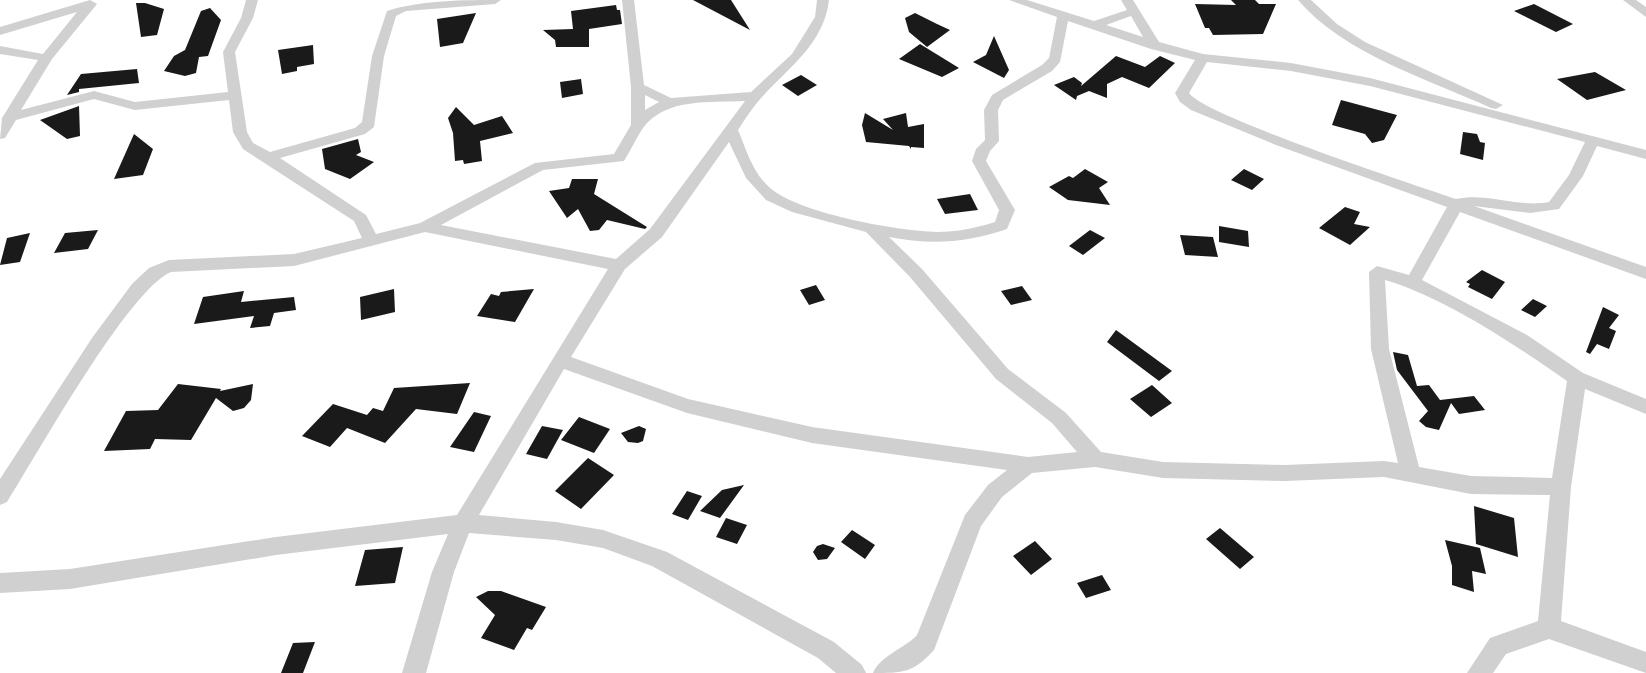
<svg xmlns="http://www.w3.org/2000/svg" width="1646" height="673" font-family="Roboto,sans-serif">
	<rect width="100%" height="100%" fill="#fff"/>
	<path fill="#1a1a1a" d="M693,0H731L750,30Z
		M1231,0H1255L1259,4H1276L1263,34L1213,35L1209,28H1205L1195,4L1236,5Z
		M136,3H145L164,9L157,35L141,37Z
		M1534,4L1573,24L1556,32L1514,11Z
		M616,5L617,10H620L622,24L589,29V47H556L555,40L543,30L573,29L571,11Z
		M210,8L221,20L208,56L199,57L196,73L185,76L164,71L174,56L185,50L201,11Z
		M476,13L463,43L440,47L437,19Z
		M915,13L937,24L950,30L927,47L909,32L905,18Z
		M994,36L1009,70L1004,78L973,62L986,55Z
		M920,44L959,68L942,77L899,59Z
		M313,45L314,64L297,67V71L282,74L278,50Z
		M1116,56L1145,67L1160,56L1175,63L1149,88L1122,77L1107,84V98L1089,91L1077,96L1076,100L1054,85L1074,77L1082,83L1081,86Z
		M137,69L139,83L79,89V92L67,95L81,74Z
		M1595,72L1626,90L1587,100L1557,79Z
		M801,75L817,85L798,96L782,85Z
		M581,79L583,94L562,98L560,82Z
		M1341,100L1397,115L1384,140L1372,143L1365,134L1332,125Z
		M79,106L80,136L67,139L40,120Z
		M456,107L474,125L502,116L513,133L480,141L482,161L464,164L463,160L455,161L453,133L448,118Z
		M865,113L893,130L883,119L906,113L908,127L924,124V148L911,147V149L909,146L866,142L862,125Z
		M1463,132L1477,134L1480,142L1485,143L1483,160L1460,154Z
		M134,134L153,149L143,175L114,179Z
		M358,139L361,152L356,155L374,162L350,179L325,169L322,149Z
		M1085,169L1108,182L1099,188L1110,205L1068,200L1049,187L1069,176L1073,178Z
		M1244,169L1264,179L1252,190L1231,180Z
		M572,179H598L594,194L647,227L645,229L607,220L599,230L590,231L578,209L567,218L549,191L569,188Z
		M970,194L978,210L945,214L937,199Z
		M1345,207L1360,212L1354,224L1370,227L1350,245L1319,228Z
		M1219,226L1248,231L1249,247L1219,242Z
		M98,230L88,249L54,253L65,233Z
		M1090,230L1105,238L1083,255L1069,246Z
		M30,233L20,262L0,265L7,238Z
		M1180,235L1213,237L1218,257L1185,255Z
		M1482,270L1505,282L1492,299L1468,287L1470,284L1466,282Z
		M816,285L825,300L809,305L800,290Z
		M1022,286L1032,300L1011,305L1001,291Z
		M394,289L395,312L361,320L360,297Z
		M534,289L515,322L477,316L491,294L499,296L501,292Z
		M244,291L241,302L294,297L296,310L274,313L270,326L250,328L254,316L194,324L203,297Z
		M1533,299L1547,306L1535,317L1521,310Z
		M1603,307L1619,315L1609,328L1616,331L1609,349L1597,344L1590,354L1586,352Z
		M1116,330L1172,371L1159,381L1107,342Z
		M1393,352L1408,355L1417,386L1429,385L1440,400L1474,396L1485,410L1459,414L1451,403L1439,430L1426,427L1419,421L1428,411L1397,370Z
		M470,383L457,414L416,409L385,443L347,428L330,447L302,436L333,404L367,415L373,408L383,411L394,388Z
		M178,384L221,389L220,391L253,384L251,400L244,408L233,411L216,398L191,440L155,439L150,449L104,451L126,411L158,410Z
		M1152,385L1172,403L1151,417L1130,399Z
		M474,412L491,416L474,452L450,447Z
		M579,417L610,429L594,453L561,440Z
		M542,426L563,430L547,459L526,454Z
		M639,426L646,429L643,441L638,443L628,442L621,433Z
		M588,458L614,475L581,509L555,491Z
		M744,485L720,518L700,511L722,490Z
		M687,491L702,496L688,520L672,514Z
		M1474,506L1514,518L1518,557L1476,544Z
		M726,518L747,525L737,544L716,537Z
		M1220,528L1254,557L1240,569L1206,539Z
		M852,530L875,545L865,559L841,542Z
		M1445,540L1480,548L1486,574L1472,571L1474,592L1452,585V566Z
		M1035,541L1052,559L1031,575L1013,556Z
		M823,544L835,548L827,559L818,560L813,552L817,546Z
		M403,547L395,583L355,586L365,550Z
		M1102,575L1111,590L1086,598L1077,583Z
		M488,591H501L546,607L532,630L527,628L514,650L481,638L495,615L476,597Z
		M315,642L303,673H281L293,643Z"/>
	<g fill="none" stroke-linecap="round" stroke-linejoin="round">
		<path fill="#d0d0d0" fill-rule="evenodd" d="M90,0L97,4L52,59L21,110L94,91L135,102L228,92L223,52L241,18L246,0H258L253,18L235,52L247,132L253,143L270,152L355,128L362,122L372,56L387,11C421,0 464,0 501,0L495,4L406,11L396,16L384,56L374,127L365,134L280,158L366,215L376,234L420,223L535,163L614,154L631,125V87L622,0H634L644,85L671,98L751,92L792,54L815,17L817,0H829C824,44 788,68 761,98C752,108 745,119 738,130C746,149 752,171 768,186C795,213 898,231 937,232C957,232 976,228 995,222L999,210L972,161L976,149L985,140L984,110L992,95L1042,65L1049,58L1057,17L1009,0H1027L1094,21L1127,10L1121,0H1133L1159,42L1203,54L1291,63L1370,78L1646,150V159L1597,146L1583,176L1559,209L1530,213L1474,206L1646,267V279L1460,212L1422,280L1527,335L1583,373L1646,399V414L1585,389L1571,487L1561,621L1646,652V673L1549,639L1506,654L1493,673H1467L1490,638L1538,621L1550,495L1471,494L1384,477L1285,481L1163,478L1095,467L1032,473L1002,497L981,526L934,650C913,673 903,673 873,673C880,656 905,648 917,635L965,515L988,485L1007,470L812,443L687,413L564,369L479,515L556,522L603,530L667,552L834,642L862,665L866,673H836L818,658L652,566L603,548L556,540L469,533L454,572L426,673H402L432,572L448,534L276,555L70,589L0,593V573L70,569L276,537L457,515L608,269L425,232L294,266L171,272C128,290 37,455 7,502L0,505V479L92,338L132,284L149,268L169,260L294,254L362,238L354,221L243,149L233,132L229,100L135,110L94,99L16,120L5,138L0,139L2,118L38,60L0,54V46L43,54L77,12L0,35V27ZM1131,16L1143,37L1106,25ZM1068,21L1151,49L1195,60L1175,93L1180,102L1191,110L1276,145L1447,207L1409,275L1377,266L1369,272L1371,349L1398,463L1384,461L1285,465L1163,462L1101,452L1066,413L1008,369L922,269L889,237C930,245 967,243 1007,229L1015,210L986,161L990,151L999,141L998,110L1003,100L1052,71L1060,62ZM1207,62L1291,71L1370,86L1585,142L1569,175L1549,202C1517,208 1487,192 1456,199C1416,185 1204,116 1189,93ZM645,95L659,102L645,110ZM745,101L650,229L616,259L441,225L543,170L624,161C631,150 636,138 643,128C666,97 711,103 745,101ZM729,142L746,178L766,200L792,212L866,232L910,277L996,379L1052,423L1077,452L1028,457L812,427L688,399L571,357L625,269L662,237ZM1385,280C1444,297 1517,346 1567,381L1552,478L1471,476L1419,467L1389,349Z
			M1298,0H1311L1337,24L1365,42L1503,105L1496,109L1491,108C1428,79 1344,54 1298,0Z
			M1623,0H1636L1646,7V17Z"/>
	</g>
</svg>
